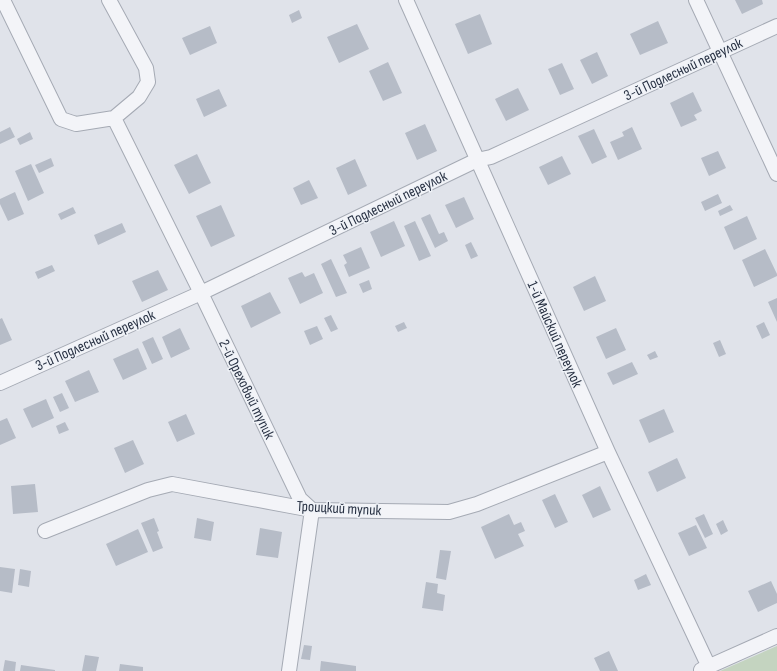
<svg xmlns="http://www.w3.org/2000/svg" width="777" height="671" font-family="'Sofia Sans Condensed',sans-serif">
	<rect width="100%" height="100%" fill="#e0e3ea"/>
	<path fill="#c4d4c0" d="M777,646V671H720Z"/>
	<path fill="#b6bcc7" d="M735,0H762L763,4L742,14Z
		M299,10L302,18L292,23L289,15Z
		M480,14L492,44L468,54L455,24Z
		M658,21L668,43L640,55L630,34Z
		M357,24L369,49L339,63L327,37Z
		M210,26L217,43L190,55L182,38Z
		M597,52L608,76L592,84L580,60Z
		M388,62L402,93L383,101L369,71Z
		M562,63L574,89L560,95L548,69Z
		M518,88L529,110L506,121L495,99Z
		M219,89L227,106L204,117L196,99Z
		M693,92L702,111L694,115L697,120L681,127L670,103Z
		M425,124L437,151L417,160L405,133Z
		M10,127L15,137L0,144V132Z
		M632,127L642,149L618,160L610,142L624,136L622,132Z
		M594,129L607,157L592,164L578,136Z
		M30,132L33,139L20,145L17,139Z
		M718,151L726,168L709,176L701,158Z
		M197,154L211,183L189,194L174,165Z
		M562,156L571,174L548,185L539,167Z
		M51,158L54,166L39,173L35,165Z
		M355,159L367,186L348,195L336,168Z
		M31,164L44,193L28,201L15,171Z
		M309,180L318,198L301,205L293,188Z
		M15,192L24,214L8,221L0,204V199Z
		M718,194L722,203L705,211L701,202Z
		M464,197L474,219L456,228L445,205Z
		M221,205L235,236L211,247L196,216Z
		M730,205L733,210L720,216L718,211Z
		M73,207L76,213L61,220L58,214Z
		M430,214L439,234L444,232L448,241L435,248L421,218Z
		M747,216L757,239L734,250L724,227Z
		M394,221L405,246L381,257L370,232Z
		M415,221L431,256L419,261L404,226Z
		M122,223L126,232L98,245L94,235Z
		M471,242L478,256L471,259L465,245Z
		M361,247L370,268L349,277L344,265L347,263L343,255Z
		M765,249L777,274V276L754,287L742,260Z
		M331,259L347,293L336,297L321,264Z
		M52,265L55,271L38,279L35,272Z
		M158,270L168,290L142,302L132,281Z
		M302,272L305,277L314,273L323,293L300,304L288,278Z
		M595,276L606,301L584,311L573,287Z
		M369,280L372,289L363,293L359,284Z
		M270,292L281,313L251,328L241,306Z
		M777,298V322L768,302Z
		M331,315L338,329L331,332L324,318Z
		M2,318L12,340L0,345V319Z
		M404,322L407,328L398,332L395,326Z
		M764,322L770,335L762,339L756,326Z
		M317,326L323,339L310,345L304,331Z
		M180,328L190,349L171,358L162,337Z
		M616,328L626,350L606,359L596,337Z
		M153,337L163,359L152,364L142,342Z
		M720,340L726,354L719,357L713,343Z
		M138,348L147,369L123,380L113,359Z
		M655,351L658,357L650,360L647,355Z
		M632,362L638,374L613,385L607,373Z
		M89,370L99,392L75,402L65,381Z
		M62,393L69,408L60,412L53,397Z
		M46,399L54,418L32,428L23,409Z
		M664,409L674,432L649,443L639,420Z
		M186,414L195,434L177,442L168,422Z
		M7,418L16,438L0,445V421Z
		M65,422L69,430L59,434L56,426Z
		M133,440L144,464L125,473L114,448Z
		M677,458L686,478L657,492L648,472Z
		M35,484L38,512L13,514L11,486Z
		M600,486L611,510L593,518L582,495Z
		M555,494L568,522L555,528L542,500Z
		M509,514L514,525L521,522L525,531L518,534L524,546L495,559L481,527Z
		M704,514L713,534L705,538L695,518Z
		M154,518L159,531L157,532L163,548L153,552L141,523Z
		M197,518L214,522L211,541L194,538Z
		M723,520L728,531L721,535L716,524Z
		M696,525L707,548L689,556L678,533Z
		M260,528L282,532L278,558L256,555Z
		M138,529L148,552L116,566L106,544Z
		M440,550L451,551L446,580L436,578Z
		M0,567L15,569L12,593L0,591Z
		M20,569L31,571L29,587L18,585Z
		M646,574L651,585L638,590L634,580Z
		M771,581L777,594V603L758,612L748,591Z
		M426,582L438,584L437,593L445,595L443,611L422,608Z
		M304,645L312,646L310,660L301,659Z
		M609,651L618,671H600L594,658Z
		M85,655L99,657L96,671H82Z
		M5,660L16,662L15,671H3Z
		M321,661L356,666V671H320Z
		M120,664L143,667V671H119Z
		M21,665L55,670V671H20Z"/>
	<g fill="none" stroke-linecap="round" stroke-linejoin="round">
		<g stroke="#a5aab4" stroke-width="16">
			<path id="street" d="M3,0L61,119L76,124L114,118
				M109,0L146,68L148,82L139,97L114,118L201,293L300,499L312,510L289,671
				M406,0L608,452L709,667L705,671
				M696,0L777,174
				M0,383L201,293L477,160L491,157L777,26
				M45,531L148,490L172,484L312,510L449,512L477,504L608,452
				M701,670L777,636"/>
		</g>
		<use href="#street" stroke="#f3f4f8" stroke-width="14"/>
	</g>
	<g text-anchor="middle" stroke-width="3" stroke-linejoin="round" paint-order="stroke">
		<g font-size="15" fill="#273042" stroke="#eff2f7">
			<text transform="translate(683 69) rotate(-25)" y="5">3-й Подлесный переулок</text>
			<text transform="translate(388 203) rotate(-26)" y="5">3-й Подлесный переулок</text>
			<text transform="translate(555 334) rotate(66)" y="5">1-й Майский переулок</text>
			<text transform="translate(95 340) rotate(-24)" y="5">3-й Подлесный переулок</text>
			<text transform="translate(247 389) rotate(64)" y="5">2-й Ореховый тупик</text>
			<text transform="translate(339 508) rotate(3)" y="5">Троицкий тупик</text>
		</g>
	</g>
</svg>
